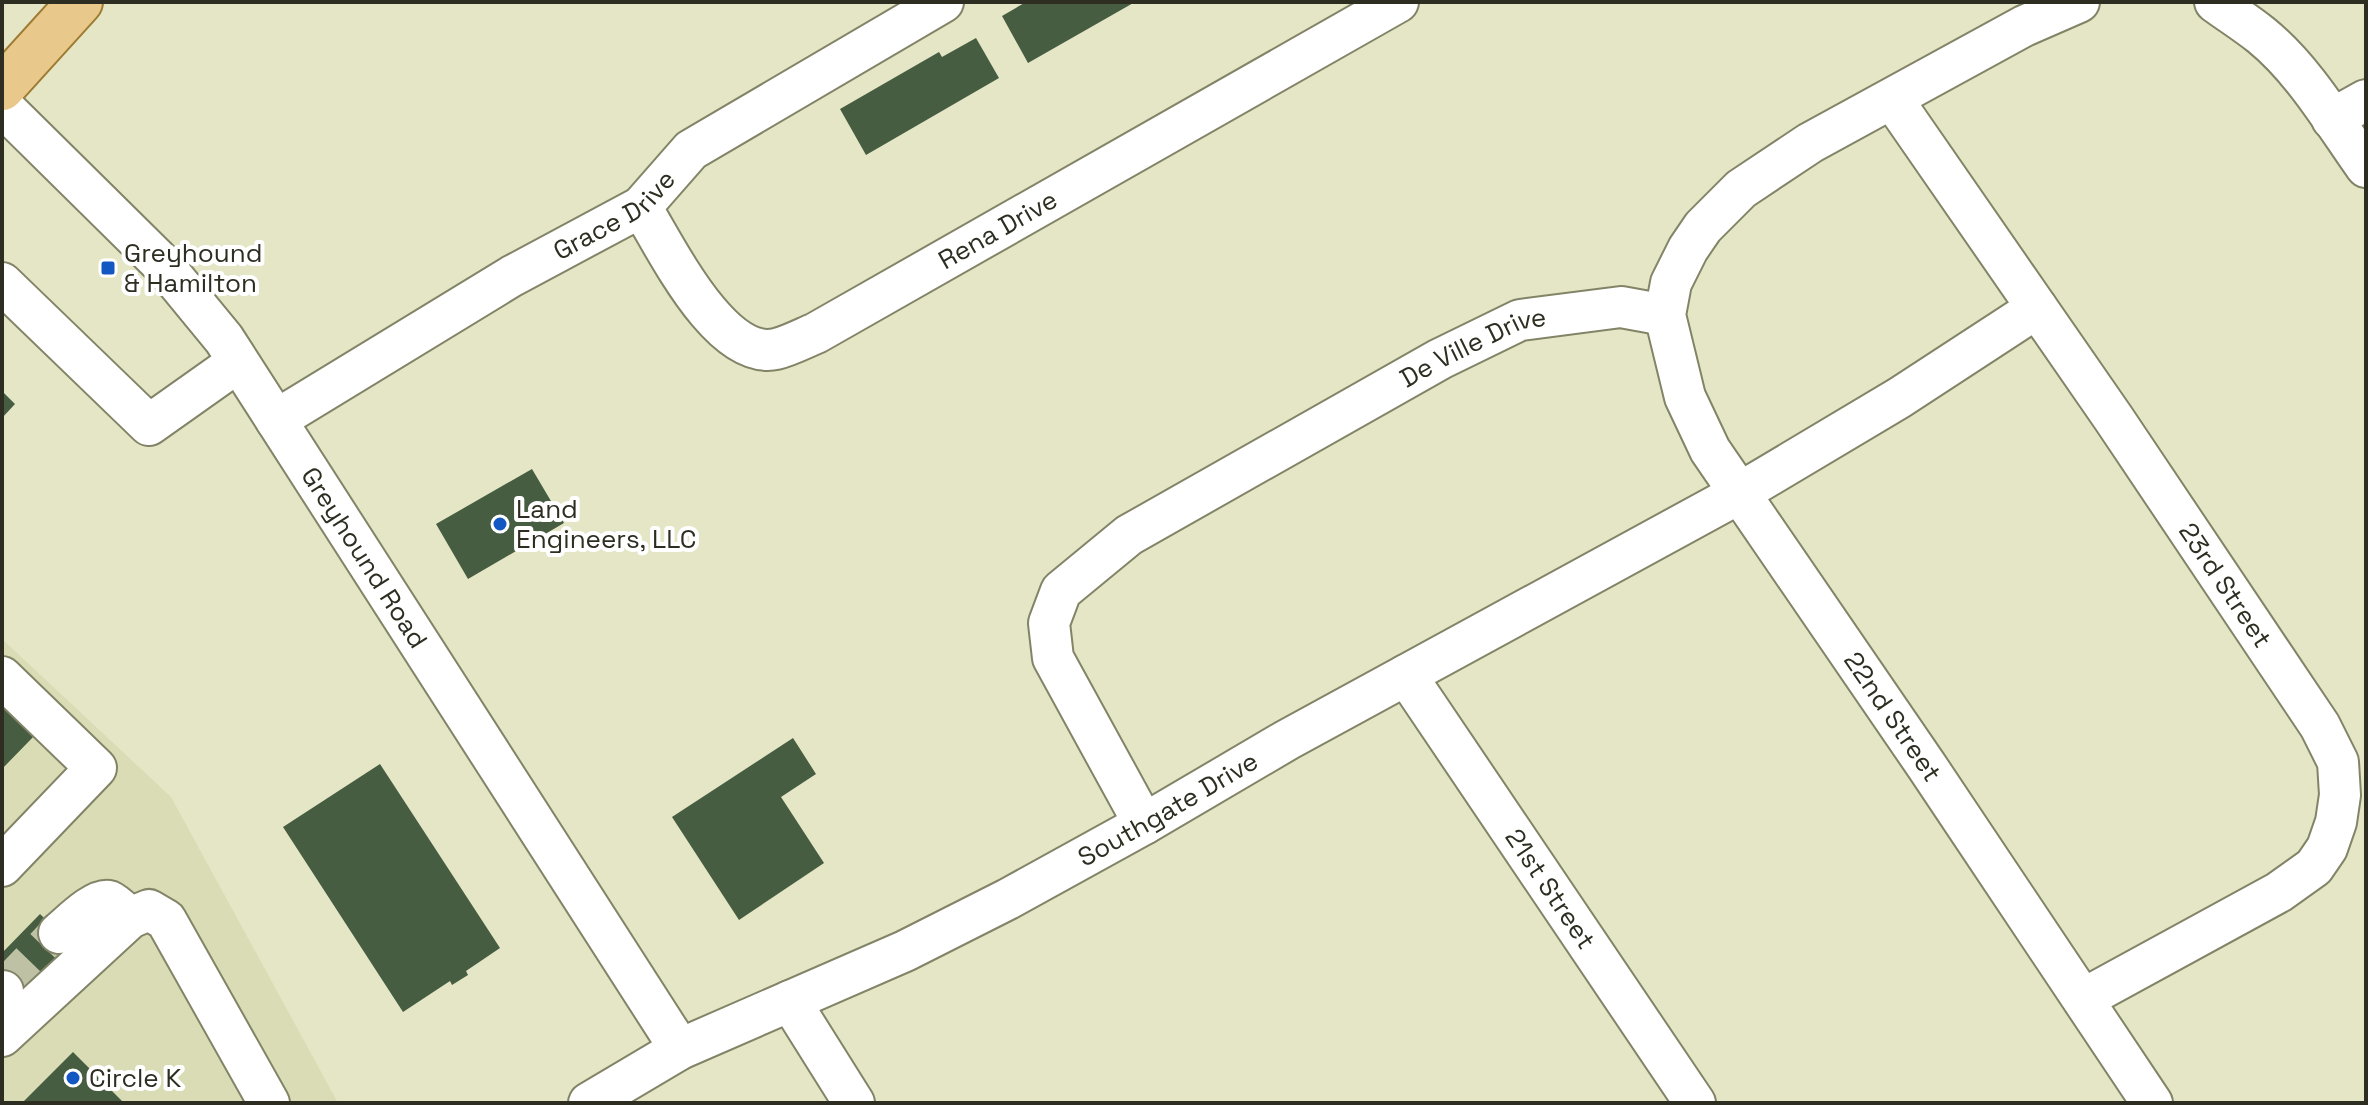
<svg xmlns="http://www.w3.org/2000/svg" width="2368" height="1105" font-family="'Space Grotesk',sans-serif">
	<rect width="100%" height="100%" fill="#e4e6c6"/>
	<path fill="#dadcb5" d="M2,639L171,797L338,1103H2Z"/>
	<path fill="#465d41" d="M1026,2H1135L1028,63L1002,16Z
		M976,38L999,78L866,155L840,109L939,52L942,57Z
		M2,391L15,404L2,418Z
		M532,469L564,523L468,579L436,524Z
		M2,700L36,734L2,769Z
		M793,738L816,774L781,797L824,863L739,920L672,817Z
		M380,764L500,948L466,971L468,975L452,985L450,981L403,1012L283,827Z
		M40,914L73,946L16,1004L2,990V953Z
		M73,1052L124,1103H22Z"/>
	<g fill="none" stroke-linecap="round" stroke-linejoin="round">
		<path stroke="#bfc1a5" stroke-width="40" stroke-dasharray="40 20" stroke-linecap="butt" d="M3,991L59,933"/>
		<g stroke="#838467" stroke-width="44">
			<g id="minor">
				<path id="s1" d="M2079,2L2024,26L1810,143L1741,189L1703,227L1688,249L1671,283L1665,315L1685,397L1710,450L1926,765L2152,1103"/>
				<path d="M2215,2C2230,13 2246,23 2261,35C2304,70 2334,122 2366,167"/>
				<path id="s2" d="M1893,100L2114,419L2320,726L2338,762L2340,795L2336,822L2327,848L2314,867L2279,892L2083,999"/>
				<path id="s3" d="M2,106L164,266L224,339L680,1049"/>
				<path d="M2332,119L2366,100"/>
				<path id="s4" d="M641,207C666,247 720,361 776,349C789,346 804,338 816,333L1398,2"/>
				<path d="M2,283L149,425L238,362"/>
				<path id="s5" d="M276,420L512,276L641,207L691,150L943,2"/>
				<path id="s6" d="M1406,675L1695,1103"/>
				<path d="M2,677L96,768L2,866"/>
				<path id="s7" d="M1144,824L1053,658L1049,623L1061,591L1129,535L1440,359L1520,320L1621,307L1665,315"/>
				<path d="M59,933C69,925 96,897 109,901C116,904 124,913 130,918"/>
				<path d="M2,992L3,991"/>
				<path d="M790,1001L854,1103"/>
				<path d="M2,1036L130,918L149,910L166,920L269,1103"/>
				<path id="s8" d="M589,1103L680,1049L905,951L1008,899L1144,824L1287,740L1738,494L1899,398L2037,308"/>
			</g>
		</g>
		<g stroke="#9d7b33" stroke-width="48">
			<path id="major" d="M2,88L80,2"/>
		</g>
		<use href="#minor" stroke="#fff" stroke-width="40"/>
		<use href="#major" stroke="#e9c88b" stroke-width="44"/>
	</g>
	<g fill="#1257c2" stroke="#fff" stroke-width="3">
		<rect x="100" y="260" width="16" height="16" rx="4"/>
		<circle cx="500" cy="524" r="8"/>
		<circle cx="73" cy="1078" r="8"/>
	</g>
	<g text-anchor="middle" stroke-width="8" stroke-linejoin="round" paint-order="stroke">
		<g font-size="26" fill="#2d2e21" stroke="#fff">
			<text dy="9" stroke="none"><textPath href="#s5" startOffset="396">Grace Drive</textPath></text>
			<text dy="9" stroke="none"><textPath href="#s4" startOffset="458">Rena Drive</textPath></text>
			<text dy="9" stroke="none"><textPath href="#s7" startOffset="740">De Ville Drive</textPath></text>
			<text dy="9" stroke="none"><textPath href="#s3" startOffset="582">Greyhound Road</textPath></text>
			<text dy="9" stroke="none"><textPath href="#s2" startOffset="588">23rd Street</textPath></text>
			<text dy="9" stroke="none"><textPath href="#s1" startOffset="1004">22nd Street</textPath></text>
			<text dy="9" stroke="none"><textPath href="#s8" startOffset="650">Southgate Drive</textPath></text>
			<text dy="9" stroke="none"><textPath href="#s6" startOffset="258">21st Street</textPath></text>
		</g>
		<g font-size="26" fill="#2d2e21" stroke="#fff" text-anchor="start">
			<text x="124" y="262">Greyhound<tspan x="124" dy="30">&amp; Hamilton</tspan></text>
			<text x="516" y="518">Land<tspan x="516" dy="30">Engineers, LLC</tspan></text>
			<text x="89" y="1087">Circle K</text>
		</g>
	</g>
	<rect width="2368" height="1105" fill="none" stroke="#2d2e21" stroke-width="8"/>
</svg>
